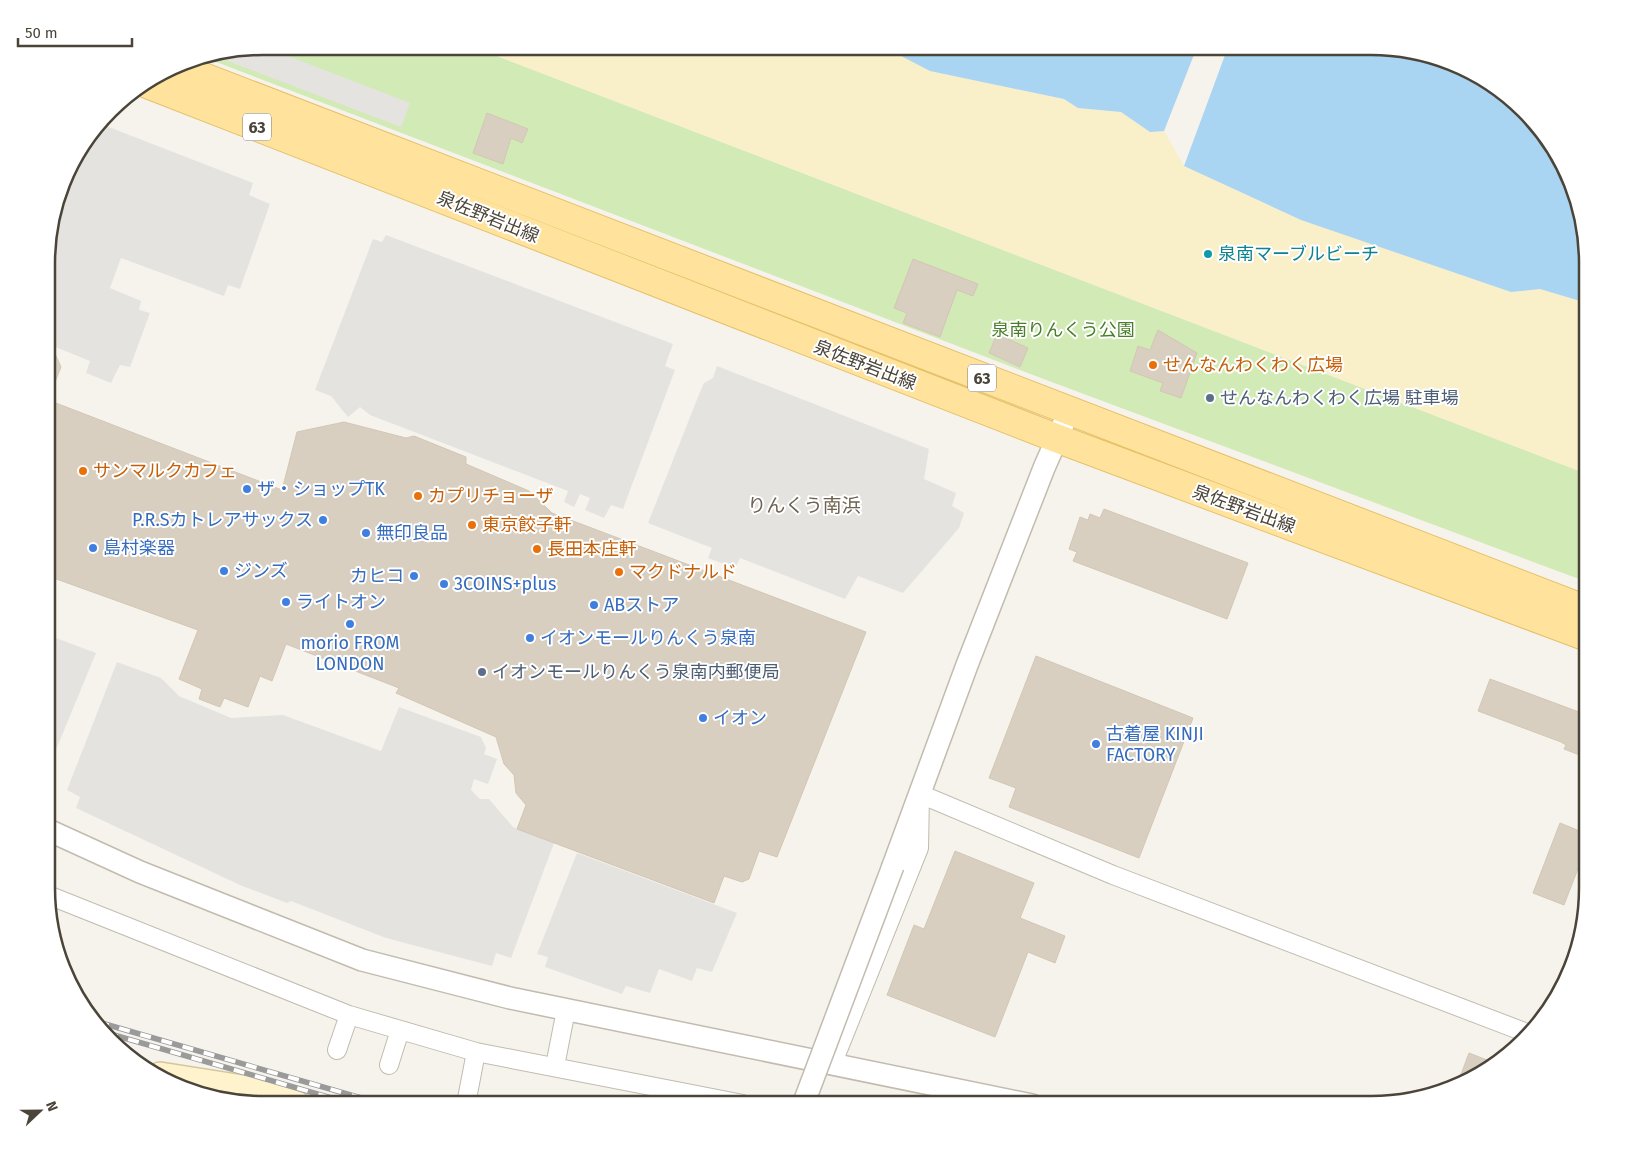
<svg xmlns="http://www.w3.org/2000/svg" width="1634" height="1151" font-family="'Fira Sans','Noto Sans JP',sans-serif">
	<rect width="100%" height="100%" fill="#f6f3ec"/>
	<path fill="#d2eab5" d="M263,46H471L1587,474V582L1041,378L206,58Z"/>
	<path fill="#f9efc9" d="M471,46H884L930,71L1064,99L1078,108L1121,112L1150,132L1164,131L1184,166L1301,220L1511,292L1540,289L1587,303V474Z"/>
	<path fill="#e5e3e0" d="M262,46L410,103L401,127L215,56Z
		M101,124L253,183L249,195L270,204L240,289L228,285L224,296L121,258L110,288L141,301L139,310L150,313L130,367L120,365L111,383L86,373L90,361L48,344V235L69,167Z
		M386,235L673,344L665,366L675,370L623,509L611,505L604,518L585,510L590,498L580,494L574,507L564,502L568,491L370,415L360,407L348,417L331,396L315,390L373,239L382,242Z
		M717,366L929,449L924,479L956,493L952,506L964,513L959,528L903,593L858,576L845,599L740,558L735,568L708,558L712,548L648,523L700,392L704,383L713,378Z
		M48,635L96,653L48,769Z
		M117,662L161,678L179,696L231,718L283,715L381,751L399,707L481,737L486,748L484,754L497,759L488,784L474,779L471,790L480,799H489L513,827L554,843L511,958L496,953L492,966L386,938L291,901L287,903L240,885L76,808L80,797L67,790Z
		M577,853L737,913L712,972L697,968L692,981L659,969L650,993L626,986L622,994L545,967L548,957L537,954Z"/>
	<path fill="#a9d4f2" d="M884,47V46L1197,47L1164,131L1150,132L1121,112L1078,108L1064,99L930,71Z
		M1228,47H1385L1441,58L1503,91L1565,167L1587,249V303L1540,289L1511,292L1301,220L1184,166Z"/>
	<path fill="#d8cfc1" stroke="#d3c7b4" d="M487,113L528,129L522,143L511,138L503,164L473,153Z
		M913,259L978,284L973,296L957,290L940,337L903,323L907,313L894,308Z
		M1158,330L1197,353L1181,398L1160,391L1163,383L1130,371L1138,346L1150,350Z
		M997,334L1028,348L1020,367L989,353Z
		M48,338L61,367L49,397H48Z
		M48,400L282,490L297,432L344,422L406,438L414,436L466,457V464L529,491L552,513L866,632L777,857L759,851L749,879L742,882L724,876L714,903L517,829L526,805L516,793L514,775L504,764L496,737L396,693L399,688L286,644L272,681L260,676L248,707L224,698L220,707L199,699L202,689L179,679L198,630L48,576Z
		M1104,509L1248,563L1227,619L1073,561L1077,552L1069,549L1080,517L1088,520L1090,514L1100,518Z
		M1036,656L1193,718L1139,858L1009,807L1016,788L989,778Z
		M1490,679L1587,715V758L1564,749L1566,745L1561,742L1478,711Z
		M1560,823L1587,834V845L1564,905L1533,893Z
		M955,851L1034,883L1020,918L1065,936L1055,963L1028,952L995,1037L887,995L914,925L924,929Z
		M1469,1053L1492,1062L1467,1082L1457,1085Z"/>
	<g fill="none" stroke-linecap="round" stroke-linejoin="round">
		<g stroke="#c2bbae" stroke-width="20">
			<path id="minor" d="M48,895L349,1015L476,1052L743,1104
				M337,1050L349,1015
				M389,1065L400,1030
				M832,1065L919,848L920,794L1113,875L1527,1033
				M555,1066L566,1010
				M466,1104L476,1052"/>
		</g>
		<g stroke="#c2bbae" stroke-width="24">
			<path id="tertiary" d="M48,830L140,872L362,960L510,998L1032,1105
				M893,866L967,665L1044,468L1069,411"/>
		</g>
		<g stroke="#d6c79b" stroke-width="28">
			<path id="secondary" d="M160,1075L255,1090L297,1104"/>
		</g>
		<g stroke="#e6c16a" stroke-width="30">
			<path id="primary" d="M175,66L1587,610
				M147,84L1056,438L1587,637"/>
		</g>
		<use href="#minor" stroke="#fff" stroke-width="18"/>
		<use href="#tertiary" stroke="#fff" stroke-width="21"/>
		<use href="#secondary" stroke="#fff3cd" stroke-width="25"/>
		<use href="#primary" stroke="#ffe39c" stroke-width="28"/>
		<g stroke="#9a9a9a" stroke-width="5.5">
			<path id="rail" d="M98,1022L382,1104
				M107,1033L352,1104"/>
		</g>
		<use href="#rail" stroke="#fff" stroke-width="4" stroke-dasharray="11" stroke-linecap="butt"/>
		<g stroke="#c2bbae" stroke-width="24" stroke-linecap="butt">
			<path id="tertiary-bridge" d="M803,1105L893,866"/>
		</g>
		<use href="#tertiary-bridge" stroke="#fff" stroke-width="21"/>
	</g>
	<circle fill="#0f9aa8" stroke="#fff" stroke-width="2" cx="1208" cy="254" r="5"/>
	<g fill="#e8710a" stroke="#fff" stroke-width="2">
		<circle cx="1153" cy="365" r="5"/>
		<circle cx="83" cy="471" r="5"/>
		<circle cx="418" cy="496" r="5"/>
		<circle cx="472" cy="525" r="5"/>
		<circle cx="537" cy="549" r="5"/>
		<circle cx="619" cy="572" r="5"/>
	</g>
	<g fill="#5c6f8a" stroke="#fff" stroke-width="2">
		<circle cx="1210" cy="398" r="5"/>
		<circle cx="482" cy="672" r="5"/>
	</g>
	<g fill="#3f7fe0" stroke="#fff" stroke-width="2">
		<circle cx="247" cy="489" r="5"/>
		<circle cx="323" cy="520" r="5"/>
		<circle cx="366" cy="533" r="5"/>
		<circle cx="93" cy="548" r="5"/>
		<circle cx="224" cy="571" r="5"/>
		<circle cx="414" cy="576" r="5"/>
		<circle cx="444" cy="584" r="5"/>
		<circle cx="286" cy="602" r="5"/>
		<circle cx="594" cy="605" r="5"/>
		<circle cx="350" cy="624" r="5"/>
		<circle cx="530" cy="638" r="5"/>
		<circle cx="703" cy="718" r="5"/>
		<circle cx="1096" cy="744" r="5"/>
	</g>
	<g text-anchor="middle" stroke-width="4" stroke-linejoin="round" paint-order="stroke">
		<g fill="#fff" stroke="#817c74" stroke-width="1">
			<rect x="243" y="113.5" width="28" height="27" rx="4"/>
			<rect x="968" y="364.5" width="28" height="27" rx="4"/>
		</g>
		<g font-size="16" font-weight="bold" fill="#4b4439">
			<text x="257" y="133">63</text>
			<text x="982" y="384">63</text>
		</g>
		<g font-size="18" fill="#4b4439" stroke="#fff">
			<text transform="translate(488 217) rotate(22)" y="6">泉佐野岩出線</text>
			<text transform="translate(865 365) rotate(21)" y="6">泉佐野岩出線</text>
			<text transform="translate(1244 509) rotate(20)" y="6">泉佐野岩出線</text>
		</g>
		<g font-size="18" fill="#0d838f" stroke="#fff" text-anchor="start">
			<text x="1218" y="260">泉南マーブルビーチ</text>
		</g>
		<g font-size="18" fill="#4a7f2a" stroke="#fff">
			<text x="1063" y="336">泉南りんくう公園</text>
		</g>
		<g font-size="18" fill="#c56008" stroke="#fff" text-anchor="start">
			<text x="1163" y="371">せんなんわくわく広場</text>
			<text x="93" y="477">サンマルクカフェ</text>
			<text x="428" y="502">カプリチョーザ</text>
			<text x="482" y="531">東京餃子軒</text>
			<text x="547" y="555">長田本庄軒</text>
			<text x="629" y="578">マクドナルド</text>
		</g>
		<g font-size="18" fill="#4e5e75" stroke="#fff" text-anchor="start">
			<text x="1220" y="404">せんなんわくわく広場 駐車場</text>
			<text x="492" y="678">イオンモールりんくう泉南内郵便局</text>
		</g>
		<g font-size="18" fill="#366cbe" stroke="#fff" text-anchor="start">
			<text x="257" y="495">ザ・ショップTK</text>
			<text x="313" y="526" text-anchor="end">P.R.Sカトレアサックス</text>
			<text x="376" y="539">無印良品</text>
			<text x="103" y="554">島村楽器</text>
			<text x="234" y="577">ジンズ</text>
			<text x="404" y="582" text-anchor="end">カヒコ</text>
			<text x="454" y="590">3COINS+plus</text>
			<text x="296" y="608">ライトオン</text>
			<text x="604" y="611">ABストア</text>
			<text x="540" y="644">イオンモールりんくう泉南</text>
			<text x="350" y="649" text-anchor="middle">morio FROM<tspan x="350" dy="21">LONDON</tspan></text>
			<text x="713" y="724">イオン</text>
			<text x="1106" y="740">古着屋 KINJI<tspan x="1106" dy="21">FACTORY</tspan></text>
		</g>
		<g font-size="19" fill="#6e6250" stroke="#fff">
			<text x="804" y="512">りんくう南浜</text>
		</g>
	</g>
	<path d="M0 0H1634V1151H0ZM263 55H1371A208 208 0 0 1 1579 263V888A208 208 0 0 1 1371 1096H263A208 208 0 0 1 55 888V263A208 208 0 0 1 263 55Z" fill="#fff" fill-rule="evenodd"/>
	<path fill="none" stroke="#4b4439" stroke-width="2.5" d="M263 55H1371A208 208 0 0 1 1579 263V888A208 208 0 0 1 1371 1096H263A208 208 0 0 1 55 888V263A208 208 0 0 1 263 55Z"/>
	<g transform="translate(40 1111) rotate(68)" stroke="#ffffff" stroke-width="4" paint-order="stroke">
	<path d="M0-4L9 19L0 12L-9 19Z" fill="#4b4439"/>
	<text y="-8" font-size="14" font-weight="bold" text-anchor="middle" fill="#4b4439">N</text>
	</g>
	<path d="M18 38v8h114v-8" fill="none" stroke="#4b4439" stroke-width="2.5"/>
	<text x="25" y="38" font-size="15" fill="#4b4439" stroke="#ffffff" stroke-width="4" paint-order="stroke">50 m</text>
</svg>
